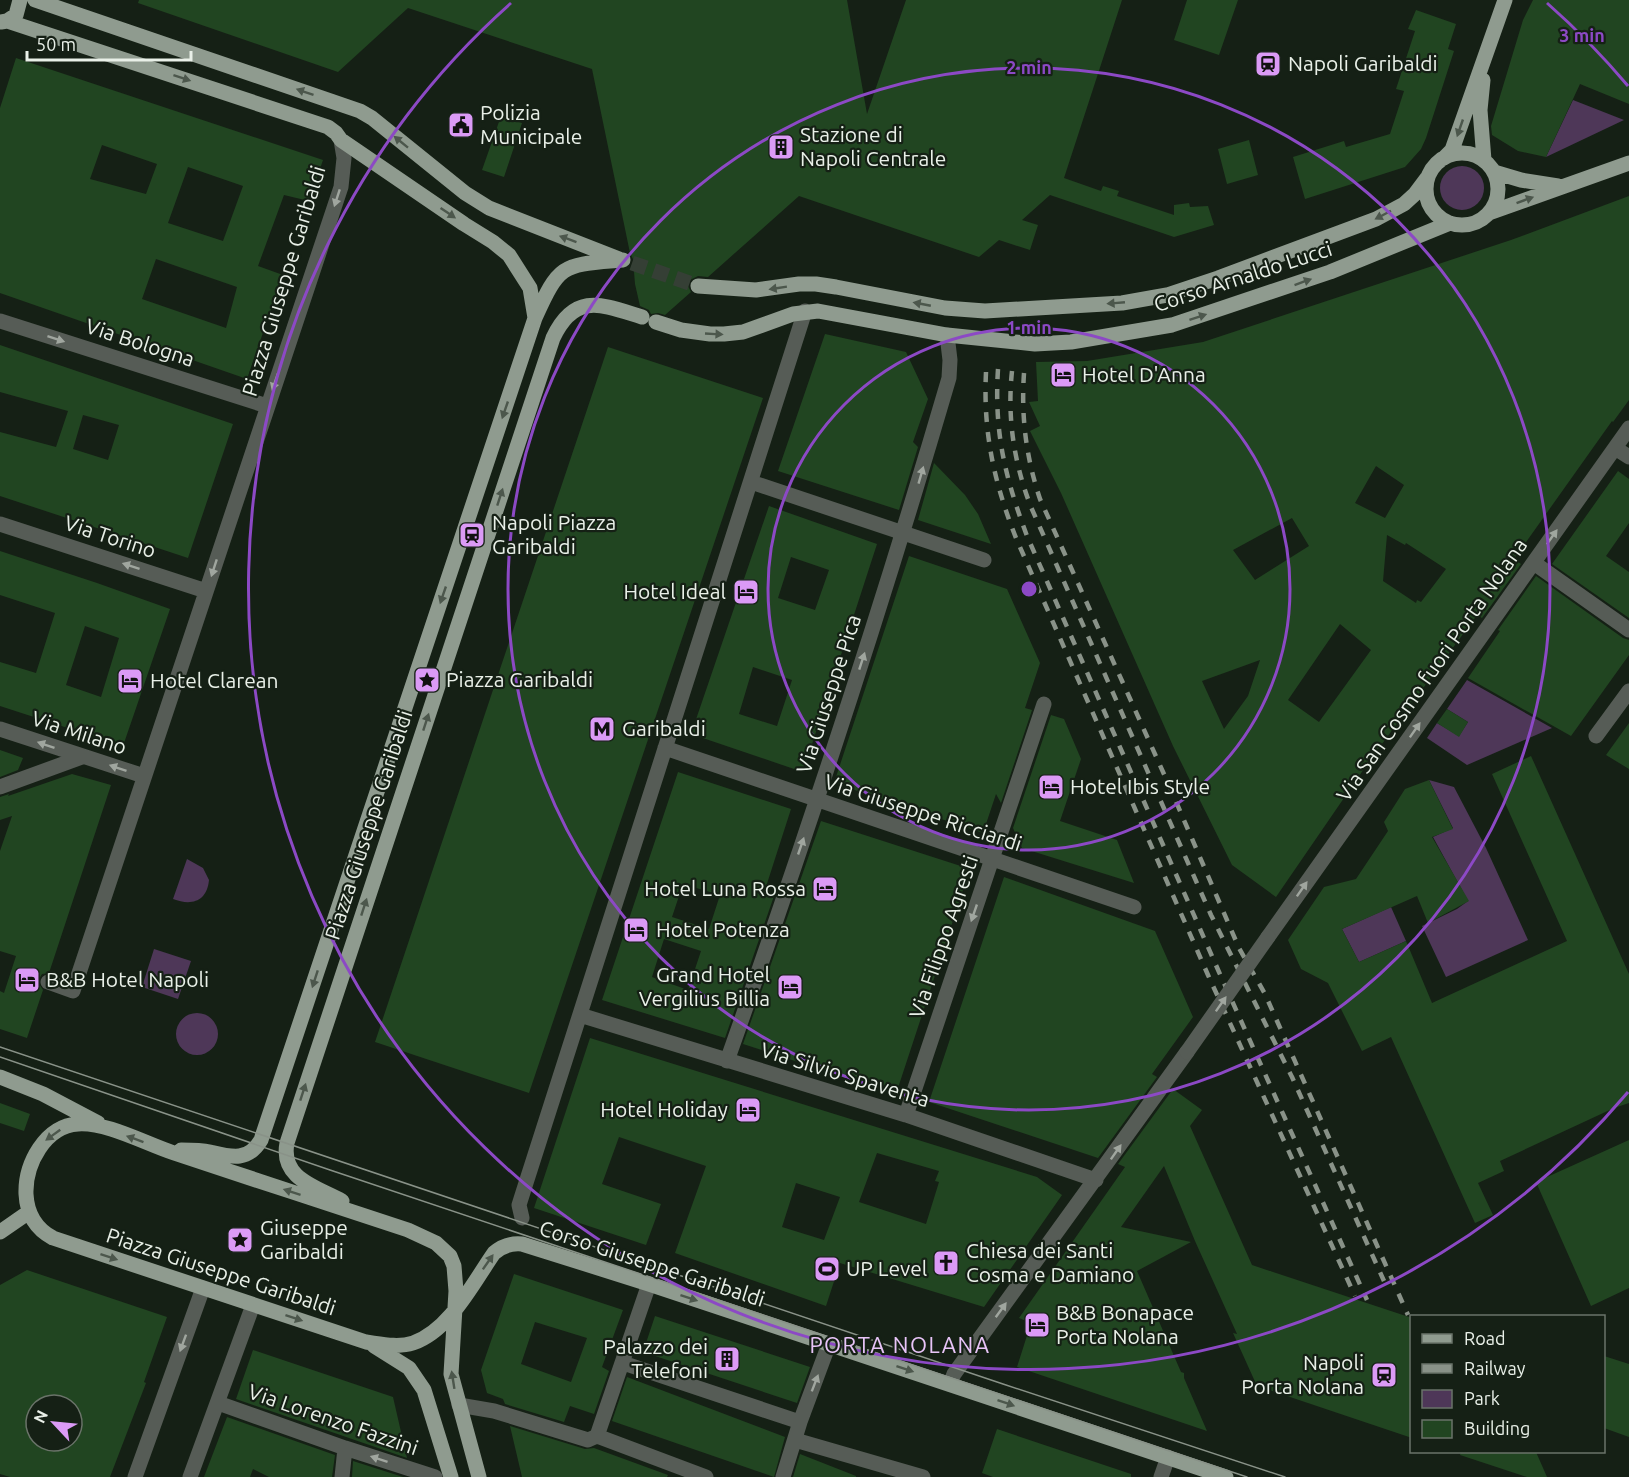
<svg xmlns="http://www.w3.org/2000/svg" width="1629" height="1477" font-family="Ubuntu,sans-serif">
	<rect width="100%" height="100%" fill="#152015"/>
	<path fill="#4e3758" d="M1573,100L1624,120L1546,157Z
		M1440 188a22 22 0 1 1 44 0a22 22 0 1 1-44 0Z
		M1467,680L1552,728L1467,765L1427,738L1437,723L1459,736L1468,722L1447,709Z
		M1429,780L1454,787L1486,848L1528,940L1446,977L1422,926L1457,909L1468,901L1433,837L1453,828Z
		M187,859L203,868L209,880C207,902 191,906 173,899Z
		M1391,907L1406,941L1359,962L1342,929Z
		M154,949L191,961L178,999L142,987Z
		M176 1034a21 21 0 1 1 42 0a21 21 0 1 1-42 0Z"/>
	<path fill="#214521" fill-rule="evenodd" d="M139,0H847L867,114L906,0H1122L1064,178L1101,191L1103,186L1119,191L1117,196L1174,215V205L1189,203L1190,207L1208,206L1214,225L1174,237L1050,195L1022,220L1038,225L1030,250L999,240L979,257L799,196L708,277L698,276L690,280L688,286L691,292L665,315L658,313L651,314L649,310L640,306L635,284L633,259L630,253L592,69L408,8L338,72L138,3Z
		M1187,0H1238L1219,55L1174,40Z
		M1533,0H1629V104L1580,84L1546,157L1518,151L1492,135L1491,126L1523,20Z
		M1416,10L1456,24L1448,49L1454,51L1426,138L1421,149L1405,167L1305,199L1293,157L1344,141L1346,147L1390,134L1404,91L1396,89L1415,31L1408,29Z
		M16,58L323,160L309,201L284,195L258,266L283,275L247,379L0,293V108ZM102,145L157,164L146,194L90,179ZM188,167L243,186L223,241L168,223ZM156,259L237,287L226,328L142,299Z
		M501,116L522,123L504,177L482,170Z
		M1249,140L1258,175L1227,184L1218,149Z
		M1629,196V400L1613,422L1612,421L1514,559L1521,564L1482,618L1477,615L1368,763L1276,897L1232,865L1173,746L1061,493L1030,431L1040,426L1029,402L1038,401L1036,362L1087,361L1203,342L1511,240ZM1376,466L1404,485L1385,518L1355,503ZM1292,518L1309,546L1255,580L1233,550ZM1387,535L1405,545L1406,543L1446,569L1421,602L1417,600L1416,603L1383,581ZM1340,624L1371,650L1319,722L1288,700ZM1260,660L1248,696L1224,729L1202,681Z
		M825,334L906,352L928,399L913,442L918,447L899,510L778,471Z
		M0,345L233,424L188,558L0,496V432L56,447L68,411L0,392ZM83,415L119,425L108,460L73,449Z
		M608,347L763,398L529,1093L375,1042Z
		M934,463L965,495L978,514L991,544L918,520Z
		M1618,471L1629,479V523L1606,556L1629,572V618L1552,564Z
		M769,506L877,544L803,772L691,734ZM791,557L829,570L815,610L778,598ZM753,667L792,680L777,726L739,714Z
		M0,551L97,583L170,609L123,746L0,706V662L36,673L55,613L0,595ZM85,626L119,638L101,697L66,685Z
		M909,556L1007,589L1040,663L1025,708L1032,710L1001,803L996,794L983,833L834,783Z
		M1536,576L1623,638L1629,640V655L1571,736L1468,678L1500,631L1498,630Z
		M1447,709L1468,722L1459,737L1437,723Z
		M1051,715L1064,719L1081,759L1060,821L1117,840L1134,883L1022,848L1013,828Z
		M1629,723V769L1606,755Z
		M0,750L23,758L18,770L0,777Z
		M1531,756L1629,974V1103L1614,1108L1500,1161L1504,1171L1478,1183L1493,1215L1475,1223L1391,1037L1362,1051L1328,983L1301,969L1288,940L1324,887L1356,879L1388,831L1384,822L1405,789L1429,780L1453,829L1432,837L1469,901L1428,923L1417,896L1342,929L1359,962L1406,941L1432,1003L1567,941L1492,774Z
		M678,772L791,809L764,893L774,896L725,1038L602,1000ZM683,884L720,895L709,929L672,917ZM664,939L701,951L688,990L652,977Z
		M72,774L111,785L49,973L42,974L39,979V984L43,990L27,1038L0,1029V991L4,993L16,956L0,951V851L12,816L0,820V797L9,794L8,796Z
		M821,821L970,869L896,1094L743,1044Z
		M1004,877L1155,931L1193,1017L1152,1074L1157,1077L1098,1158L929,1102Z
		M590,1038L1037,1177L1062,1195L984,1307L840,1263L826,1306L675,1253L706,1166L619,1137L602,1184L661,1204L646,1245L534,1208ZM877,1153L939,1171L935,1181L939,1182L926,1224L859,1202ZM796,1183L840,1197L824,1240L782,1227Z
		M1173,1089L1202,1110L1190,1126L1252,1265L1412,1318V1438L1257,1386L1233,1333L1237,1334L1195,1241L1164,1166L1121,1227L1191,1242L1137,1271L1181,1372L1184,1373V1378L1207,1431L1017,1367L1031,1323L1019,1318L1125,1167L1118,1164Z
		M0,1103L30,1114L24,1131L0,1123Z
		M1629,1140V1288L1591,1306L1536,1182Z
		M27,1270L167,1317L144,1382L146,1383L110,1477H10L0,1474V1285ZM36,1405H72V1441H36Z
		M514,1274L623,1310L602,1367L609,1371L594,1414L570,1406L564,1422L505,1404L503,1399L487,1393L481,1370ZM535,1322L587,1338L571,1382L521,1364Z
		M655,1316L810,1367L797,1403L643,1352Z
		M253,1350L393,1397L407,1458L236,1399Z
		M1604,1356L1629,1364V1437L1604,1428Z
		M627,1377L785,1437L774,1477L612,1421Z
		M227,1417L335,1455L332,1477H269L253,1469L250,1477H204Z
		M510,1426L585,1449L594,1448L668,1475L667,1477H522Z
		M997,1429L1131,1474V1477H993L982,1473Z
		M1461,1452H1536L1547,1477H1527L1460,1455Z
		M800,1454L856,1476V1477H793Z
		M353,1461L403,1477H352Z"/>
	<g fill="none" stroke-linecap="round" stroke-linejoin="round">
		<path stroke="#353f35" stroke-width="15" stroke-dasharray="15 8" stroke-linecap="butt" d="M632,263L698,286"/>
		<path stroke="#565c56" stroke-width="15" d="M0,321L267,406
			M1615,448L1629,457
			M751,482L984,560
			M0,524L206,591
			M1534,563L1629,630
			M0,729L144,776
			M1596,736L1629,691
			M665,748L1134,907
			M0,787L82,757
			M1268,937L1629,428
			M48,982L73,991L341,187L344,158L341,140
			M580,1015L906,1115L1096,1180
			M727,1061C807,835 882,607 949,378L950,360L947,335
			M906,1115L1044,704
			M522,1218L519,1205L525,1186L805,311
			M623,1363L800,1422
			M950,1384L954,1374L1187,1052
			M218,1403L345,1448L435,1477
			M459,1405L494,1411L588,1440L597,1436L706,1477
			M597,1436L649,1284
			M795,1440L923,1477
			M135,1477L203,1288
			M190,1477L253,1305
			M342,1477L345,1448
			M783,1477L800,1422L829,1344
			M1161,1477L1168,1457"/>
		<path stroke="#8f9b8f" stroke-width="15" d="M35,0L360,111L372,118L465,193L489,208L619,259
			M7,21L328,127L336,133L341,140L464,224L493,242L509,255L530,288L535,318
			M1,22L7,21L16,15L20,0
			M1483,80L1480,110L1484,160
			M1426 189a36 36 0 1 1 72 0a36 36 0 1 1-72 0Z
			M1444,158L1452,150L1505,0
			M1494,172L1521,180L1558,186
			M1489,213L1629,163
			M698,286L756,290L799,284H816L836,287L945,308L985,311L1122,303L1167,295L1218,278L1376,219L1404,204L1415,194L1427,178
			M656,322L681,330L710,334H724L743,332L793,314L818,311L947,335L1035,344L1071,342L1172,325L1330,272L1450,223
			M0,1077L43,1094L98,1123
			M181,1150C191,1150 201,1150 210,1152C231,1157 248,1162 261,1140L535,318C560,262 563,265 623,260
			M342,1201C317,1187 280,1179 287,1143L553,338C575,291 603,305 642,317
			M0,1232L29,1212
			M374,1346L409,1368L424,1390L451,1477
			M479,1477L451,1374L456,1291L454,1266L450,1256L436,1243L408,1230C330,1204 252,1179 174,1153C146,1144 107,1122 78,1124C45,1126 25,1164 26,1194C27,1214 36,1229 53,1238L366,1342C381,1344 398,1348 413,1343C450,1330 473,1283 494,1253C502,1246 512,1243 522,1244L649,1284L1226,1477"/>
		<path stroke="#899288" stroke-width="1.5" d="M0,1047L1003,1384L1285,1477
			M0,1057L330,1170L1247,1477"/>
		<path stroke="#899288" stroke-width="4.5" stroke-dasharray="10 10" stroke-linecap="butt" d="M998,369C994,433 1005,477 1027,536L1219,972L1367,1300
			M1012,371C1007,418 1014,463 1031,507L1211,915L1292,1077L1384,1281
			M986,372C983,433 994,482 1016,538L1208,975L1355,1296
			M1024,373C1021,417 1026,457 1040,499L1168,783L1239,948L1265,994L1408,1315"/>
		<path stroke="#565c56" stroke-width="15" d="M1187,1052L1268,937"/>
	</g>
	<defs><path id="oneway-solid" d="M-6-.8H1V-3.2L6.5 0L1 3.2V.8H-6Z" transform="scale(1.5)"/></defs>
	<g fill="#4c574c">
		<use href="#oneway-solid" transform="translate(182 78) rotate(18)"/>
		<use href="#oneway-solid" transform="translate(305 92) rotate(-161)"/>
		<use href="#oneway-solid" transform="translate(1460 128) rotate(109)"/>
		<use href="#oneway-solid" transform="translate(401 142) rotate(-141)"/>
		<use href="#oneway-solid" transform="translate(1525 200) rotate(-20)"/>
		<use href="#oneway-solid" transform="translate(448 213) rotate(34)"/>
		<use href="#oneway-solid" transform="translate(1383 215) rotate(152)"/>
		<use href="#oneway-solid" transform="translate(568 239) rotate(-160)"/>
		<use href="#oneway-solid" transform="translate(1303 282) rotate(-20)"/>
		<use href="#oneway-solid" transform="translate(778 288) rotate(171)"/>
		<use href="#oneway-solid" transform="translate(1116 303) rotate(175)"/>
		<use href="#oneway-solid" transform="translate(922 304) rotate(-169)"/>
		<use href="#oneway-solid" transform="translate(1198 317) rotate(-18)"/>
		<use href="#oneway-solid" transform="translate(714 334) rotate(3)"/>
		<use href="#oneway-solid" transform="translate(505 410) rotate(109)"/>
		<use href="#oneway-solid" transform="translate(500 497) rotate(-72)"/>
		<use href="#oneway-solid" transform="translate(443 595) rotate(109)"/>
		<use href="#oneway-solid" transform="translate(426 722) rotate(-72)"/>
		<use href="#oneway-solid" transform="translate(364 907) rotate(-72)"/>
		<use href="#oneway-solid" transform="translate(315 979) rotate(108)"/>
		<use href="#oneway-solid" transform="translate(303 1092) rotate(-72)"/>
		<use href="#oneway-solid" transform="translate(53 1135) rotate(144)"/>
		<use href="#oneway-solid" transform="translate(135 1139) rotate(-160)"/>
		<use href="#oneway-solid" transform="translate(292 1192) rotate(-162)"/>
		<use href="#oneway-solid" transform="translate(109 1257) rotate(18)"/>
		<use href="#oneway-solid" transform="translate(488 1262) rotate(-55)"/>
		<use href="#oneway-solid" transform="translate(689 1298) rotate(18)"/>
		<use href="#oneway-solid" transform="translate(294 1318) rotate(18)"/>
		<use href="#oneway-solid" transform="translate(905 1369) rotate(18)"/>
		<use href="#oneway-solid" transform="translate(453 1380) rotate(-99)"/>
		<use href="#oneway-solid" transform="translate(1006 1403) rotate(19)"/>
	</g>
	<g fill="#a0a69f">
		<use href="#oneway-solid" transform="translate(337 198) rotate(108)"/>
		<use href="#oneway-solid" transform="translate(56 339) rotate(18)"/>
		<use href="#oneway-solid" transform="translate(275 382) rotate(109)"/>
		<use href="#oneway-solid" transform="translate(921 475) rotate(-74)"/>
		<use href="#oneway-solid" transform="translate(1552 537) rotate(-55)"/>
		<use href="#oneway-solid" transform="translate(131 566) rotate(-162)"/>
		<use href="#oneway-solid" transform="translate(214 568) rotate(108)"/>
		<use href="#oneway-solid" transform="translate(862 661) rotate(-72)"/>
		<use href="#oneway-solid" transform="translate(1415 730) rotate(-55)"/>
		<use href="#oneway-solid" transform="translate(46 745) rotate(-161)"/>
		<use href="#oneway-solid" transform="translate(118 768) rotate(-161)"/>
		<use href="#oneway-solid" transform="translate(801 846) rotate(-71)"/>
		<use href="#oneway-solid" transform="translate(1302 889) rotate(-55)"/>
		<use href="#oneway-solid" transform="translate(974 913) rotate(109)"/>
		<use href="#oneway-solid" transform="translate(1221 1004) rotate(-55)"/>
		<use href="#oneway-solid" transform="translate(1116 1152) rotate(-55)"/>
		<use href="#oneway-solid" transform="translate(1001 1310) rotate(-54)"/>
		<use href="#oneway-solid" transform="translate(183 1343) rotate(110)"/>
		<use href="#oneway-solid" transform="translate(815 1383) rotate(-69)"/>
		<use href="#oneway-solid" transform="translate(379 1459) rotate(-162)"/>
	</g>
	<g fill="none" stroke="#8c49c5" stroke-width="3">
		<circle cx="1029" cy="589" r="261"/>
		<circle cx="1029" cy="589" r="521"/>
		<path d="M1628 1092A782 782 0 1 1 511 3M1547 3A782 782 0 0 1 1628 86"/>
	</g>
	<defs>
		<g id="station-square" transform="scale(1.35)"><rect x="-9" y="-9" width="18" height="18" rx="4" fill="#db9af6" stroke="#152015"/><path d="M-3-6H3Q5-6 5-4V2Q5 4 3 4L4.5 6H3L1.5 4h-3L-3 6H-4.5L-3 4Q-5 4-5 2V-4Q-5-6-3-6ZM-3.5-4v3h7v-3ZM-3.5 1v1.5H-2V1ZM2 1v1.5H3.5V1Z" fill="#111"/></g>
		<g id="civic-square" transform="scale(1.35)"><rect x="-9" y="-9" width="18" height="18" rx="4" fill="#db9af6" stroke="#152015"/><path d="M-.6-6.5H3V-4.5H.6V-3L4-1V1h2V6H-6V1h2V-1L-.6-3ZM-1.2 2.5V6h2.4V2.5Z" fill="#111"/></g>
		<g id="building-square" transform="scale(1.35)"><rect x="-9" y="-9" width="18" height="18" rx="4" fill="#db9af6" stroke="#152015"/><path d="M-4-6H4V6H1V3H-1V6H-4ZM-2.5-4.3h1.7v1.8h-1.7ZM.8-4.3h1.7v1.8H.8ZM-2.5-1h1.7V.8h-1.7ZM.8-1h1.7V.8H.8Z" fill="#111"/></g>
		<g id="hotel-square" transform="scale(1.35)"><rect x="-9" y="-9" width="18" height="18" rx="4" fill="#db9af6" stroke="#152015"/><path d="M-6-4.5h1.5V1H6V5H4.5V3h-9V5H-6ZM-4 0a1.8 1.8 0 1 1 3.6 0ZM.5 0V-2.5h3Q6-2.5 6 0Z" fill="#111"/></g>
		<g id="sight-square" transform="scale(1.35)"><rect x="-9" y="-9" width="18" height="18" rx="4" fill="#db9af6" stroke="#152015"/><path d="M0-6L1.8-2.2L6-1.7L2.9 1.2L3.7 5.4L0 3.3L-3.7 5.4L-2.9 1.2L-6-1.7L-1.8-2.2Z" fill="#111"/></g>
		<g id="metro-square" transform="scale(1.35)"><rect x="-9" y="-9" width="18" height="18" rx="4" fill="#db9af6" stroke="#152015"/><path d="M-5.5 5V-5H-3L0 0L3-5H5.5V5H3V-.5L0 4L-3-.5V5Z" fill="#111"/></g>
		<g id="church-square" transform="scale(1.35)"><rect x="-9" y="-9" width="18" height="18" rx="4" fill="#db9af6" stroke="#152015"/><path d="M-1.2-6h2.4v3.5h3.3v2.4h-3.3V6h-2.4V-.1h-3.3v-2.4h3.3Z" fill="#111"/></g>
		<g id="stadium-square" transform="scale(1.35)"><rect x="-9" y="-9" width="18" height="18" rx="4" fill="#db9af6" stroke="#152015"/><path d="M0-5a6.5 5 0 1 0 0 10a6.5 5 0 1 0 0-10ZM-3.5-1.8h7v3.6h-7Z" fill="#111"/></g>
	</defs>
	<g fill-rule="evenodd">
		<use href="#station-square" x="1268" y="64"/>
		<use href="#civic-square" x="461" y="125"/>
		<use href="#building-square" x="781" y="147"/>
		<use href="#hotel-square" x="1063" y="375"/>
		<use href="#station-square" x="472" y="535"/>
		<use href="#hotel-square" x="746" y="592"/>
		<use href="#sight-square" x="427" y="680"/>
		<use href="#hotel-square" x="130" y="681"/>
		<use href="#metro-square" x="602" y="729"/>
		<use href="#hotel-square" x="1051" y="787"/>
		<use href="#hotel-square" x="825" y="889"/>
		<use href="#hotel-square" x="636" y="930"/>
		<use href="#hotel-square" x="27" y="980"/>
		<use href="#hotel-square" x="790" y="987"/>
		<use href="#hotel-square" x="748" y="1110"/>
		<use href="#sight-square" x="240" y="1240"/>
		<use href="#church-square" x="946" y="1263"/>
		<use href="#stadium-square" x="827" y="1269"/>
		<use href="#hotel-square" x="1037" y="1325"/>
		<use href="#building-square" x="727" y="1359"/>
		<use href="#station-square" x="1384" y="1375"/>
	</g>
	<g text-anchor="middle" stroke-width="4.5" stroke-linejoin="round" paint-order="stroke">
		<g font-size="21" fill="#e9f0e8" stroke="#152015" text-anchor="start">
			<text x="1288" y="71">Napoli Garibaldi</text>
			<text x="480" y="120">Polizia<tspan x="480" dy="24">Municipale</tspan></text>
			<text x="800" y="142">Stazione di<tspan x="800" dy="24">Napoli Centrale</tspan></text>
			<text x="1082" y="382">Hotel D'Anna</text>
			<text x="492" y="530">Napoli Piazza<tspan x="492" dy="24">Garibaldi</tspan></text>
			<text x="726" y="599" text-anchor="end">Hotel Ideal</text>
			<text x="446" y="687">Piazza Garibaldi</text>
			<text x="150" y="688">Hotel Clarean</text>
			<text x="622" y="736">Garibaldi</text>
			<text x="1070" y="794">Hotel Ibis Style</text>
			<text x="806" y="896" text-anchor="end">Hotel Luna Rossa</text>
			<text x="656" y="937">Hotel Potenza</text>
			<text x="770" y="982" text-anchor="end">Grand Hotel<tspan x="770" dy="24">Vergilius Billia</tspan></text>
			<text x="46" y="987">B&amp;B Hotel Napoli</text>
			<text x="728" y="1117" text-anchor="end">Hotel Holiday</text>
			<text x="260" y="1235">Giuseppe<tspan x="260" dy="24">Garibaldi</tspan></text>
			<text x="966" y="1258">Chiesa dei Santi<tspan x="966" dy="24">Cosma e Damiano</tspan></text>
			<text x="846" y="1276">UP Level</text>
			<text x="1056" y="1320">B&amp;B Bonapace<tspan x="1056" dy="24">Porta Nolana</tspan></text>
			<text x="708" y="1354" text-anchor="end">Palazzo dei<tspan x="708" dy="24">Telefoni</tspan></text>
			<text x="1364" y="1370" text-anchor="end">Napoli<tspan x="1364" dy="24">Porta Nolana</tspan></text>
		</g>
		<g font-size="21" fill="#e9f0e8" stroke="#152015">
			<text transform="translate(1243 277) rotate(-18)" y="7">Corso Arnaldo Lucci</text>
			<text transform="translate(284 281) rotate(-73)" y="7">Piazza Giuseppe Garibaldi</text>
			<text transform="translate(140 343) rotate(18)" y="7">Via Bologna</text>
			<text transform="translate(110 537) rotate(18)" y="7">Via Torino</text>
			<text transform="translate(1432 670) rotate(-55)" y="7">Via San Cosmo fuori Porta Nolana</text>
			<text transform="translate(829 694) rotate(-72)" y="7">Via Giuseppe Pica</text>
			<text transform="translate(79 733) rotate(18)" y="7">Via Milano</text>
			<text transform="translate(923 813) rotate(18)" y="7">Via Giuseppe Ricciardi</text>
			<text transform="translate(369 825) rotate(-72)" y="7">Piazza Giuseppe Garibaldi</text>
			<text transform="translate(944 937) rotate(-71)" y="7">Via Filippo Agresti</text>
			<text transform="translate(845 1075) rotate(17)" y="7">Via Silvio Spaventa</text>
			<text transform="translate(652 1264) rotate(18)" y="7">Corso Giuseppe Garibaldi</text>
			<text transform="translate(221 1272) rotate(18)" y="7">Piazza Giuseppe Garibaldi</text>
			<text transform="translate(333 1420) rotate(19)" y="7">Via Lorenzo Fazzini</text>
		</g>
		<g font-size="22" letter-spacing="1.5" fill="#e8c4f8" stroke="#152015">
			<text x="900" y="1353">PORTA NOLANA</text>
		</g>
	</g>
	<circle cx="1029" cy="589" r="9" fill="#8c49c5" stroke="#152015" stroke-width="3"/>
	<g font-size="18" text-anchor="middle" font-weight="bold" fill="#8c49c5" stroke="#152015" stroke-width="4.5" stroke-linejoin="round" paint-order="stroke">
		<text x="1582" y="42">3 min</text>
		<text x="1029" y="74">2 min</text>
		<text x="1029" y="334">1 min</text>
	</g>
	<rect x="1410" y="1315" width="195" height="138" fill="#152015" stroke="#6a7369" stroke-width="1.5"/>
	<rect x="1422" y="1334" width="30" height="9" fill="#8f9b8f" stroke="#6a7369" stroke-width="1.5"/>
	<text x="1464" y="1345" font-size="18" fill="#e9f0e8">Road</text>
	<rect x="1422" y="1364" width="30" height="9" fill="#899288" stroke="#6a7369" stroke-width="1.5"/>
	<text x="1464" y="1375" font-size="18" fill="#e9f0e8">Railway</text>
	<rect x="1422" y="1390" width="30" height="18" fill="#4e3758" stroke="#6a7369" stroke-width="1.5"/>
	<text x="1464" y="1405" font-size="18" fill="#e9f0e8">Park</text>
	<rect x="1422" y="1420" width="30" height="18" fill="#214521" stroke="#6a7369" stroke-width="1.5"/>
	<text x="1464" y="1435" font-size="18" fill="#e9f0e8">Building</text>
	<g transform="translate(54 1423) rotate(296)"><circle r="28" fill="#152015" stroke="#6a7369" stroke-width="1.5"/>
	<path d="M0-4.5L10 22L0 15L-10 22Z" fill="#db9af6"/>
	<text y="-9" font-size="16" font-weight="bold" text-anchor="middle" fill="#e9f0e8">N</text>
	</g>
	<path d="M27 51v9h164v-9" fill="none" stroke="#e9f0e8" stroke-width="3"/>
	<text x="36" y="51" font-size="18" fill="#e9f0e8" stroke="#152015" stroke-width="4.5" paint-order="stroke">50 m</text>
</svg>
